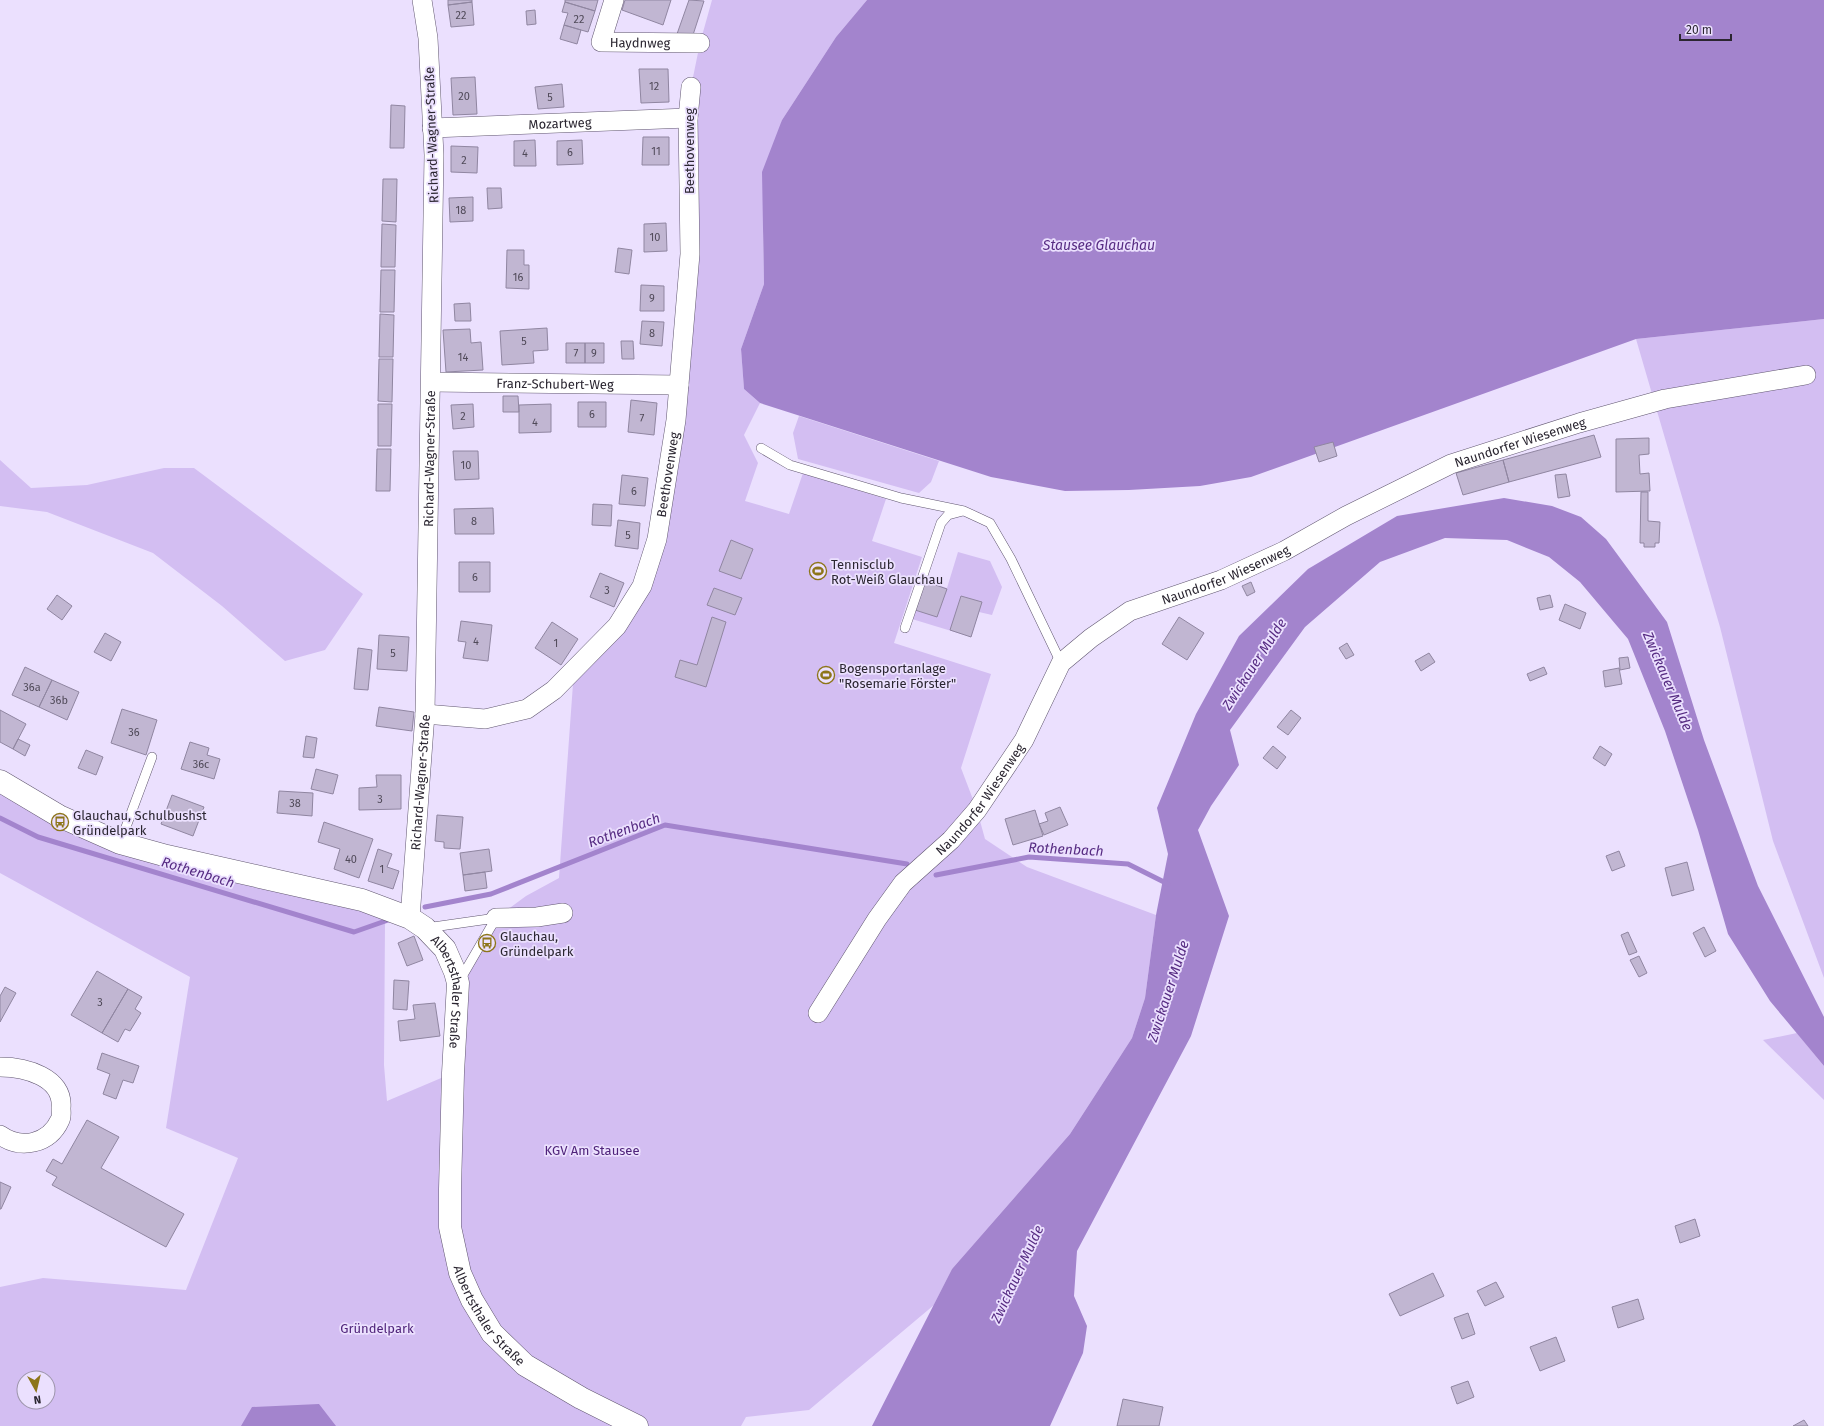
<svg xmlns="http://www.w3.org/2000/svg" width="1824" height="1426" font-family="'Fira Sans',sans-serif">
	<rect width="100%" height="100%" fill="#ebe0fe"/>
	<path fill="#d3bef2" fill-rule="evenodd" d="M712,0H867L836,37L782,120L763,235L764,284L741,349L744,389L760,403L744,435L758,463L745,501L789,514L803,473L886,499L872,541L922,557L894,643L991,674L961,768L977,810L985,839L1027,867L1156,915L1145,998L1132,1038L1070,1134L952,1269L934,1305L809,1410L746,1417L741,1426H0V1287L43,1278L186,1290L238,1158L166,1128L190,977L0,873V781L59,816L366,903L385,923L384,1065L387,1101L453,1073L458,983L496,918L526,896L559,878L574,670L642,586L676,420L691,87L700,43ZM24,1378H48V1402H24Z
		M1824,319V978L1773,841L1720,627L1636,339Z
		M799,416L939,461L931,482L919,493L798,459L793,433Z
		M0,460L31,488L87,485L164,468H194L363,594L325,650L285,661L222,606L153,553L47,512L0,506Z
		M958,552L990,561L1002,587L992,615L979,612L971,637L912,619L924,581L947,588Z
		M1797,1033L1824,1066V1100L1763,1040Z"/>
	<path fill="#a384cd" d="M867,0H1824V319L1636,339L1251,477L1200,486L1129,490L1065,491L991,477L760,403L744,389L741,349L764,284L762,172L782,120L836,37Z
		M1504,498L1552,506L1581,517L1606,539L1667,622L1704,740L1758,886L1824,1017V1066L1770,1001L1728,934L1698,830L1665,731L1628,639L1580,582L1549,557L1507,540L1445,538L1380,562L1305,627L1230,730L1239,765L1211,806L1198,830L1229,916L1191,1036L1077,1251L1074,1296L1087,1326L1083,1353L1050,1426H872L952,1269L1070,1134L1132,1038L1145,998L1156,915L1168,854L1157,808L1196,714L1239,636L1308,569L1397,516Z
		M319,1404L336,1426H241L252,1407Z"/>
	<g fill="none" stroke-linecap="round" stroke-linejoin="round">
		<path stroke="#a384cd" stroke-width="5" d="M0,818L38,837L354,932L391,919
			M936,875L1029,857L1128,864L1168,884
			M425,907L491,894L665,825L907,864"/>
	</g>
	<path fill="#c1b6d2" stroke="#9086a1" d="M448,0H472V2L448,5Z
		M565,0H598L595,11L565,2Z
		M625,0H671L663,25L622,10Z
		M689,0L704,1L692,38L677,34Z
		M472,2L474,25L451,27L448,5Z
		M565,2L595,11L588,32L564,25L568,13L562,12Z
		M535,10L536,24L527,25L526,11Z
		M564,25L581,30L577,44L560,39Z
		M639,69H668L669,102L641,103Z
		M475,77L477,114L453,115L451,78Z
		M562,84L564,107L538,109L535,87Z
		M391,105L405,106L404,148H390Z
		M643,137H669V165H642Z
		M535,140L536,166H514V141Z
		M582,140L583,164L557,165V141Z
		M451,146L478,147L477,173L451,172Z
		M383,179H397L396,222L382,221Z
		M487,188H501L502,208L488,209Z
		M473,197V221L450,222L449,198Z
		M666,223L667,251L644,252V224Z
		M382,224L396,225L395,267H381Z
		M618,248L632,250L629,274L615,272Z
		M507,250H524V265H529V289L506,288Z
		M381,270H395L394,312H380Z
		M641,285L664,286V311H640Z
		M470,303L471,321H455L454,304Z
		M380,314L394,315L393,357H379Z
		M642,321L664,322L662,346L640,344Z
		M547,328L548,350L533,351L534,363L502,365L500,331Z
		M470,329L471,343L481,342L483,370L446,372L443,330Z
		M621,341H633L634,359H622Z
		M566,343H585V363H566Z
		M585,343H604V363H585Z
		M379,359H393L392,402L378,401Z
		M503,396H518L519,412H503Z
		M631,400L657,403L654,435L628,432Z
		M578,402H606V427H578Z
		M378,404H392L391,446H378Z
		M473,404L474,427L453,429L451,405Z
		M551,404V432L519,433V405Z
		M1594,435L1601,457L1509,482L1503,460Z
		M1649,438V454L1639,455L1640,474L1649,473L1650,491L1616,492V439Z
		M1333,442L1337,456L1319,462L1314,447Z
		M377,449H391L390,491H376Z
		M453,451H478L479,479L455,480Z
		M1503,460L1509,482L1463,495L1456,473Z
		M1566,474L1570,496L1558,498L1555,475Z
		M622,475L648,478L645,506L619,504Z
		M1641,492H1648V521L1660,522L1659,543H1655V547H1644V543H1640Z
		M593,504L612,505L611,526L592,525Z
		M493,508L494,534H455L454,509Z
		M618,520L640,523L638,549L615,546Z
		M731,540L753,549L741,579L719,571Z
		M459,562H490V592H459Z
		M600,573L624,583L614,607L590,597Z
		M924,581L947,589L937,617L915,610Z
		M1251,582L1255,592L1247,596L1242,586Z
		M714,588L742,598L735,615L707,605Z
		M57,595L72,606L62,620L47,609Z
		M1550,595L1553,607L1540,610L1537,598Z
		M961,596L982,602L971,637L950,630Z
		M1565,604L1586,613L1580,629L1559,620Z
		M712,617L726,622L706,687L675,677L680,660L697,665Z
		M1179,617L1204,633L1187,660L1162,644Z
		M461,621L492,625L488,661L463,658L466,642L458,641Z
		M552,622L578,639L561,665L535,648Z
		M105,633L121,642L111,661L94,652Z
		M379,635L409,637L407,671L377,669Z
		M1347,643L1354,655L1346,659L1339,648Z
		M358,648L372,650L368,690L354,689Z
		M1429,653L1435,662L1421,671L1415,661Z
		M1628,657L1630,668L1620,670L1619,658Z
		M25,667L52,680L39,707L12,695Z
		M1544,667L1547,674L1530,681L1527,674Z
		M1619,668L1622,684L1605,687L1603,671Z
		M52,680L79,692L67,720L39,707Z
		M379,707L414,712L412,731L376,726Z
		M122,709L157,720L146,755L111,743Z
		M0,710L26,724L13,749L0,742Z
		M1291,710L1301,718L1288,735L1277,727Z
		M306,736L317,738L314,758L303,757Z
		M18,739L30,745L25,756L13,749Z
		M190,742L209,748L207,755L220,759L214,779L181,769Z
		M1273,746L1286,757L1277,769L1263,758Z
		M1600,746L1612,754L1605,766L1593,758Z
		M86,750L103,757L96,775L78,768Z
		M316,769L338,775L333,794L311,789Z
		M376,775H401V809L359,810V788L377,787Z
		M279,791L313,793L312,816L277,813Z
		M172,795L204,807L193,836L161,824Z
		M1060,807L1068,825L1044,835L1039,824L1048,821L1045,813Z
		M1035,810L1043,836L1013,845L1005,819Z
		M437,815L463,817L460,849L444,848V842L435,841Z
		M324,822L373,839L359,878L334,869L340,849L318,842Z
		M378,849L392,854L387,867L399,871L393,889L368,881Z
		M489,849L492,871L463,875L460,853Z
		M1619,851L1625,866L1612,871L1606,856Z
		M1687,862L1694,890L1672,896L1665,868Z
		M485,872L487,888L465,891L463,875Z
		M1704,927L1716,951L1705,957L1693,933Z
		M1628,932L1637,952L1629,955L1621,935Z
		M414,936L423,960L407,966L398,943Z
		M1639,956L1647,973L1639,977L1630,960Z
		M97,971L128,989L102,1033L71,1015Z
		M394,980L409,981L407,1010L393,1009Z
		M5,987L16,993L0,1022V996Z
		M128,989L142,997L135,1009L141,1013L130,1031L125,1029L118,1042L102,1033Z
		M435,1003L440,1036L400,1041L398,1021L415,1019L413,1005Z
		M102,1053L139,1066L133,1083L123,1080L116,1099L103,1094L110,1074L97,1069Z
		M87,1120L119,1137L101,1168L184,1214L166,1247L52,1185L57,1177L46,1171L53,1159L62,1164Z
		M0,1182L11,1187L1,1209H0Z
		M1695,1219L1700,1236L1680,1243L1675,1226Z
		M1433,1273L1444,1296L1400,1316L1389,1294Z
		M1496,1282L1504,1297L1485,1306L1477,1291Z
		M1638,1299L1644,1319L1618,1328L1612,1307Z
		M1468,1313L1475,1334L1462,1339L1454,1318Z
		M1556,1337L1565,1361L1540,1371L1530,1347Z
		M1468,1381L1474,1397L1457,1404L1451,1387Z
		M1123,1399L1163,1407L1159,1426H1117Z
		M1804,1420L1808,1426H1793Z"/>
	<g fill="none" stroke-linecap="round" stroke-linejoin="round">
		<g stroke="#615770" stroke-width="10">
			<path id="service" d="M761,448L790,465L901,498L964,511L990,523L1011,559L1061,663
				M905,628L941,523L948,515L963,511
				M120,843L152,757
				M426,928L496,918
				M460,980L496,918"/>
		</g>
		<g stroke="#615770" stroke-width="20">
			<g id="minor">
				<path id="s1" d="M614,0L601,42L700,43"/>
				<path id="s2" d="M432,128L688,118"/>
				<path id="s3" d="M431,382L679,385"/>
				<path id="s4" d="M425,714L485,719L527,709L554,690L617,626L642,586L657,539L676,420L690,254L688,118L691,87"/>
				<path id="s5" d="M410,918L425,714L434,155L428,38L422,0"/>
				<path d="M496,918L537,917L563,913"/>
				<path id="s6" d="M818,1013L877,919L903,883L951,840L977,810L1024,740L1061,663L1091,638L1130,611L1221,580L1284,551L1346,516L1451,464L1579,423L1665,399L1806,375"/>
				<path d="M0,1067C25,1067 64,1077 61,1108C61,1112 62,1117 60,1120C49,1144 21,1150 0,1135"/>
			</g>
		</g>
		<g stroke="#615770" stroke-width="23">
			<g id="tertiary">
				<path id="s7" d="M0,781L59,816L120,843L167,856L362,900L410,918L425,928L445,949L455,972L458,983L453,1073L450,1189V1227L460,1273L472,1300L492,1333L525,1365L581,1398L637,1426"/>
			</g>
		</g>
		<use href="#service" stroke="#fff" stroke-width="9"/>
		<use href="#minor" stroke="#fff" stroke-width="19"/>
		<use href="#tertiary" stroke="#fff" stroke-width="22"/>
	</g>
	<defs>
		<g id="stadium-ring" transform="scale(0.9)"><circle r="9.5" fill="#ebe0fe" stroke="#8d7519" stroke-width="1.5"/><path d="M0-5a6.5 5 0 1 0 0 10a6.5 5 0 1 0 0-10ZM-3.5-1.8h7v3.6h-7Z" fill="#8d7519"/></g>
		<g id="bus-ring" transform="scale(0.9)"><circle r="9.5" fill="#ebe0fe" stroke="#8d7519" stroke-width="1.5"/><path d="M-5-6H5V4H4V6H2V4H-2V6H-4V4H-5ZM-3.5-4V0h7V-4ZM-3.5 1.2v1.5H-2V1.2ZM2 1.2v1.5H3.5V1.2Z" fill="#8d7519"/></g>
	</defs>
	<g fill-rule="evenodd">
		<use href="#stadium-ring" x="818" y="571"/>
		<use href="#stadium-ring" x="826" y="675"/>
		<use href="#bus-ring" x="60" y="822"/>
		<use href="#bus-ring" x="487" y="943"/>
	</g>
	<g text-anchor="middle" stroke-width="3.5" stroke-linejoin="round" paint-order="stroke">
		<g font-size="11" fill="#504a59">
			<text x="461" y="19">22</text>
			<text x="579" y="23">22</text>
			<text x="654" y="90">12</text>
			<text x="464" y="100">20</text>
			<text x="550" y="101">5</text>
			<text x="656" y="155">11</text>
			<text x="570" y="156">6</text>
			<text x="525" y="157">4</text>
			<text x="464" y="164">2</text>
			<text x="461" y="214">18</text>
			<text x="655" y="241">10</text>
			<text x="518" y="281">16</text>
			<text x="652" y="302">9</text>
			<text x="652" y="337">8</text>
			<text x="524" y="345">5</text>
			<text x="576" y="357">7</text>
			<text x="594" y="357">9</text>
			<text x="463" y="361">14</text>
			<text x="592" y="418">6</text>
			<text x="463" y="420">2</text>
			<text x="642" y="422">7</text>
			<text x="535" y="426">4</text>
			<text x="466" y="469">10</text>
			<text x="634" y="495">6</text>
			<text x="474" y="525">8</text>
			<text x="628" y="539">5</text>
			<text x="475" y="581">6</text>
			<text x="607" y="594">3</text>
			<text x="476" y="645">4</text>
			<text x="556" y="647">1</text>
			<text x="393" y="657">5</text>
			<text x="32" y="691">36a</text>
			<text x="59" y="704">36b</text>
			<text x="134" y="736">36</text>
			<text x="201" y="768">36c</text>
			<text x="380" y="803">3</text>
			<text x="295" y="807">38</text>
			<text x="351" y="863">40</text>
			<text x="382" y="873">1</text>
			<text x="100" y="1006">3</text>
		</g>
		<g font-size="13" fill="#2b2631" stroke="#ebe0fe">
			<text dy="5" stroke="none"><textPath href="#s1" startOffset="83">Haydnweg</textPath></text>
			<text dy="5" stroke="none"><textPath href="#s2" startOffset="128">Mozartweg</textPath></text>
			<text transform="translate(431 135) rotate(-92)" y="5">Richard-Wagner-Straße</text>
			<text transform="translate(689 151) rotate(-90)" y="5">Beethovenweg</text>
			<text dy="5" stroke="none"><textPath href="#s3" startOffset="124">Franz-Schubert-Weg</textPath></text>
			<text dy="5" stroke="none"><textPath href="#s6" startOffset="942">Naundorfer Wiesenweg</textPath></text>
			<text dy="5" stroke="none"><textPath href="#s5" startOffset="460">Richard-Wagner-Straße</textPath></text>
			<text dy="5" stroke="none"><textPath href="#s4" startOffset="388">Beethovenweg</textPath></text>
			<text dy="5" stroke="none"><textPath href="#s6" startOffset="618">Naundorfer Wiesenweg</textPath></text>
			<text dy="5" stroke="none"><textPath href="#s5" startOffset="136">Richard-Wagner-Straße</textPath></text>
			<text dy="5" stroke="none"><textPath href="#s6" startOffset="270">Naundorfer Wiesenweg</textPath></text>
			<text dy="5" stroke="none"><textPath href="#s7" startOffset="525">Albertsthaler Straße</textPath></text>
			<text dy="5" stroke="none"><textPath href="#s7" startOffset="862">Albertsthaler Straße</textPath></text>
		</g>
		<g font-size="13" fill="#2b2631" stroke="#ebe0fe" text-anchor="start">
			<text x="831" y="569">Tennisclub<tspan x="831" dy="15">Rot-Weiß Glauchau</tspan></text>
			<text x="839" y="673">Bogensportanlage<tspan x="839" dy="15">"Rosemarie Förster"</tspan></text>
			<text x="73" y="820">Glauchau, Schulbushst<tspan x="73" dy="15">Gründelpark</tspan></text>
			<text x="500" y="941">Glauchau,<tspan x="500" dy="15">Gründelpark</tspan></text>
		</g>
		<g font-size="13" fill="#4f237a" stroke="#ebe0fe">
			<text x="592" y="1155">KGV Am Stausee</text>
			<text x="377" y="1333">Gründelpark</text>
		</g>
		<g font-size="14" font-style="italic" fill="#572c83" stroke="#ebe0fe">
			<text x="1099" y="250">Stausee Glauchau</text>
			<text transform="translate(1254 664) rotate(-57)" y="5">Zwickauer Mulde</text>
			<text transform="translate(1668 681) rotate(67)" y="5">Zwickauer Mulde</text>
			<text transform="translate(624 830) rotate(-20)" y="5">Rothenbach</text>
			<text transform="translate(1066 849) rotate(3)" y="5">Rothenbach</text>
			<text transform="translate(198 872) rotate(17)" y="5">Rothenbach</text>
			<text transform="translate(1168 991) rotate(-72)" y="5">Zwickauer Mulde</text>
			<text transform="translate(1017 1274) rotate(-65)" y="5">Zwickauer Mulde</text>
		</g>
	</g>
	<g transform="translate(36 1390) rotate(172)"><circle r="19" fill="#ebe0fe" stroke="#9e96ac"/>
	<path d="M0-3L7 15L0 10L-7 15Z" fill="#8d7519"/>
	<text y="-6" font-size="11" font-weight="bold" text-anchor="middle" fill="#2b2631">N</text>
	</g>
	<path d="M1680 34v6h51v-6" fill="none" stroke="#2b2631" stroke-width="2"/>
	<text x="1686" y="34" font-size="12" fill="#2b2631" stroke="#ebe0fe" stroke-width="3" paint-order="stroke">20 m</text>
</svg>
